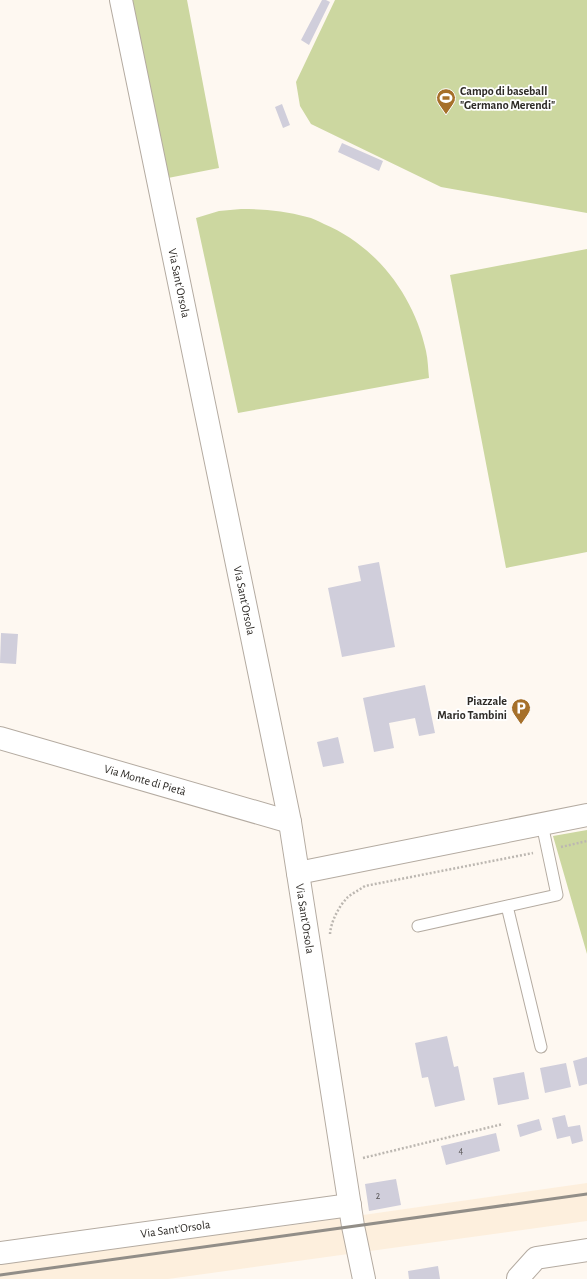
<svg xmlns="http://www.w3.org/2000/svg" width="587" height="1279" font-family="'Alegreya Sans',sans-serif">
	<rect width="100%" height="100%" fill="#fef8f1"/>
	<path fill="#fdefdd" d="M587,1183V1221L168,1279H0V1263L40,1256L286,1226Z"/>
	<path fill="#ccd7a0" d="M132,0H187L219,168L168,178Z
		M335,0H587V213L441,187L311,124L300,106L296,82Z
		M241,209C263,209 285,211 307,217C312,218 318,221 324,224C376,246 414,295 426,351C428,360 428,369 429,378L238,413L196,218L219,211Z
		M587,249V552L506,568L450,275Z
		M587,830V954L553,836Z"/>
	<path fill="#d0cedb" d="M322,0H326L330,2L309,45L301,40Z
		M282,104L290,125L283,128L275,107Z
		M342,143L383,161L379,171L338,152Z
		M379,562L395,647L342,657L328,588L361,581L358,566Z
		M1,633L18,634L16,664L0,663Z
		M425,685L435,733L419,736L415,718L389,723L394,748L374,752L363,698Z
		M338,737L344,763L323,767L317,742Z
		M447,1036L454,1067L458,1066L465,1100L435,1107L428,1077L422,1078L415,1043Z
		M587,1057V1084L579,1086L573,1061Z
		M566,1063L571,1087L545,1093L540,1068Z
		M524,1072L529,1099L498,1105L493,1078Z
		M565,1115L568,1127L580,1125L583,1141L572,1144L570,1136L557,1139L552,1118Z
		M539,1119L542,1130L520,1137L517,1125Z
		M496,1133L500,1151L446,1165L441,1146Z
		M396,1179L401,1205L369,1211L365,1184Z
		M438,1266L440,1279H409L408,1271Z"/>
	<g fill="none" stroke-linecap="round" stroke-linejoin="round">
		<g stroke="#b4aba1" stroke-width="13">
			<path id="lane" d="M507,906L541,1047
				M418,926L557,895L542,824"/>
		</g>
		<g stroke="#b4aba1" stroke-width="24">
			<g id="street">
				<path id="s1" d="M121,0L290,822L353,1226L364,1279"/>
				<path id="s2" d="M0,738L290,822"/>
				<path d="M298,873L587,815"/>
				<path id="s3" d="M0,1253L350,1205"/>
				<path d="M518,1279V1278L536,1258L587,1250"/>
			</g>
		</g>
		<path stroke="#bcb7b1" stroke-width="2.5" stroke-dasharray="2 2" stroke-linecap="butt" d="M561,847L587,841
			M330,934C331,921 339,906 348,897C353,893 359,890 365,886L533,853
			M363,1158L503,1124"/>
		<use href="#lane" stroke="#fff" stroke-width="11"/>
		<use href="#street" stroke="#fff" stroke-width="22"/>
		<path stroke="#928e88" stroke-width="3" d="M0,1275L587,1194"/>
	</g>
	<defs>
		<g id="stadium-pin" transform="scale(1)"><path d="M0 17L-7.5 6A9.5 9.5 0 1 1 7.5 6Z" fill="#a6702a" stroke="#fff"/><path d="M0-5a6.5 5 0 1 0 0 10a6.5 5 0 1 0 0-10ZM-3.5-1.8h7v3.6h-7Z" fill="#fff"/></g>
		<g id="parking-pin" transform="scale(1)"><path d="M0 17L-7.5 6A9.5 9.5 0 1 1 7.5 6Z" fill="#a6702a" stroke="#fff"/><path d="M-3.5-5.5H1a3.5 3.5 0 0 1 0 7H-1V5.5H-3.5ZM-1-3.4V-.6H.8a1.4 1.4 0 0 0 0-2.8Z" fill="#fff"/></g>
	</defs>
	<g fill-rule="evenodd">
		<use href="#stadium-pin" x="446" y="98"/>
		<use href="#parking-pin" x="521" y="708"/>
	</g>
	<g text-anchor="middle" stroke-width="3.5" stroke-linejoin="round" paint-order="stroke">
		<g font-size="10" fill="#565353">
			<text x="461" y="1154">4</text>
			<text x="378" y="1199">2</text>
		</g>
		<g font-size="12" font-weight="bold" fill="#2d2a26" stroke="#fff" text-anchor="start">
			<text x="460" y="95">Campo di baseball<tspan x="460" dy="14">"Germano Merendi"</tspan></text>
			<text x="507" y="705" text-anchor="end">Piazzale<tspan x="507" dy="14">Mario Tambini</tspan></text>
		</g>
		<g font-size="12" fill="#2d2a26" stroke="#fff">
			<text dy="4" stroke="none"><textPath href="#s1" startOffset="289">Via Sant'Orsola</textPath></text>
			<text dy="4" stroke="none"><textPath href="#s1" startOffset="613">Via Sant'Orsola</textPath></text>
			<text dy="4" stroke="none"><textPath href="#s2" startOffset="151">Via Monte di Pietà</textPath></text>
			<text dy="4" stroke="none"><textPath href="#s1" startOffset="937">Via Sant'Orsola</textPath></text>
			<text dy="4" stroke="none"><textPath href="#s3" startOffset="177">Via Sant'Orsola</textPath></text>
		</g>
	</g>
</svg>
